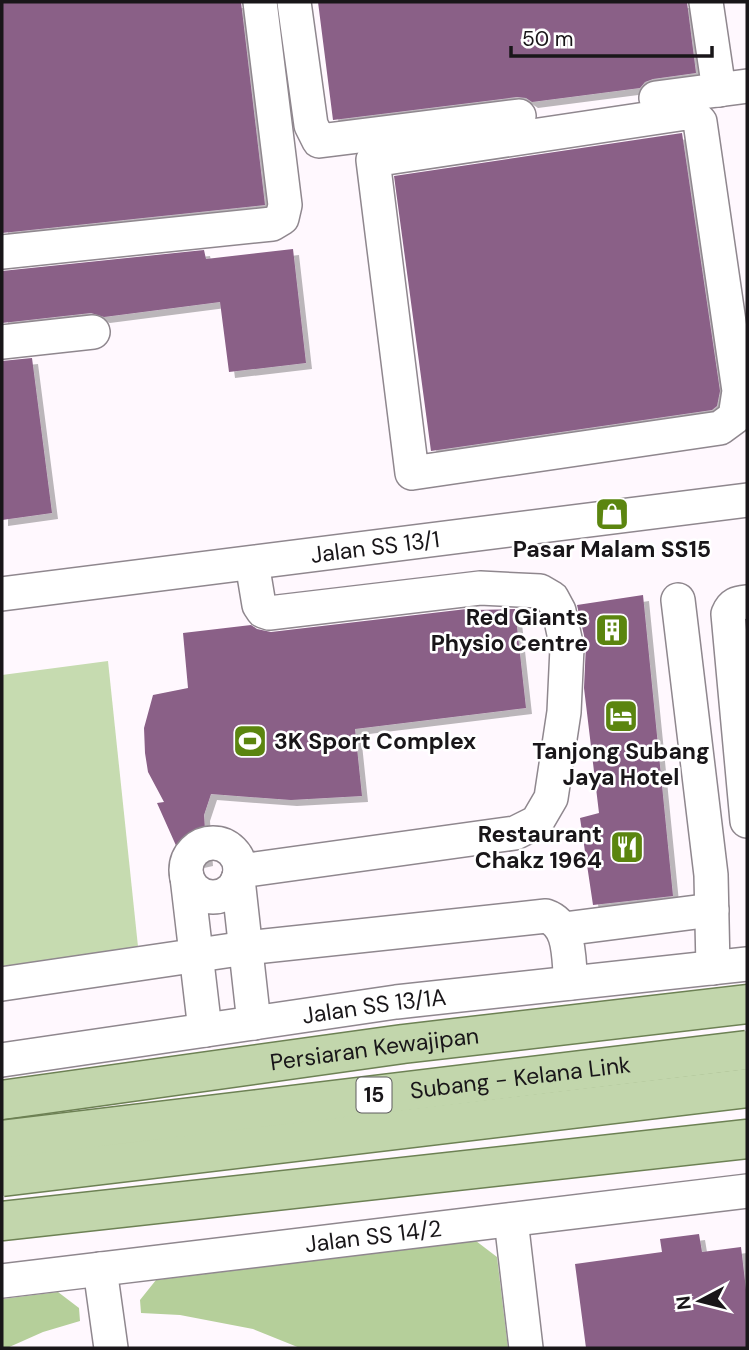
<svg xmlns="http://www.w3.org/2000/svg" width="749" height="1350" font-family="'DM Sans',sans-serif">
	<defs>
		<filter id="shadow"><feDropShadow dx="6" dy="6" stdDeviation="0" flood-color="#0004"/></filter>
	</defs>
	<rect width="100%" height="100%" fill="#fff8fe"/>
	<path fill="#c6dbb0" d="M108,661L139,956L2,974V675Z"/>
	<path fill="#b5cf9a" d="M476,1241L497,1257L508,1348H300L253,1329L180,1315L141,1313L140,1300L156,1280Z
		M58,1292L79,1308L80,1321L43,1332L7,1348H2V1299Z"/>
	<path fill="#8a6087" filter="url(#shadow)" d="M2,2H241L265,205L2,233Z
		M318,2H687L696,73L653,79L645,82L640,88L532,102L526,98L517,97L333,120Z
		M682,133L720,391L717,406L712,410L431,451L394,176Z
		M293,249L306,363L229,372L220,302L104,317L91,313L2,323V271L204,250L206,259Z
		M32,358L52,513L2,520V361Z
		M643,595L673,896L593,905L580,818L599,813L584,688L586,644L577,605Z
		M475,608V610L515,609L526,708L355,729L362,796L291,800L211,794L204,815L207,860L198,862L194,859H182L157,803L164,802L148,772L145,753L144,728L153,695L188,688L183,633L251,625L257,629L271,632Z
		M699,1234L702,1252L741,1247L747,1298V1348H586L575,1264L662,1252L660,1239Z"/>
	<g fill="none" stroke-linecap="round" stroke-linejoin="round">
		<g stroke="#8f878e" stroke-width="36">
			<g id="minor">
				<path d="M294,2L311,125L319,141L519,116"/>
				<path d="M706,2L719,90"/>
				<path d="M656,98L747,86"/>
				<path d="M686,113L693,115L700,122L739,391L735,417L720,428L412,473L373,160Z"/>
				<path d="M2,252L272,224L282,218L285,205L260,2"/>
				<path d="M2,342L93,332"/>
				<path id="s1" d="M2,594L747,500"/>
				<path d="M678,600L711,875L713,968"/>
				<path d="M747,602C737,603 732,604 728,614L747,821"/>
				<circle cx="213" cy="870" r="27"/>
				<path d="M240,871L515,833L537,822L551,798L564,712L567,648L559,611L552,598L540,591L480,588L269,613L263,611L259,605L252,563"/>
				<path d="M187,877L205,1030"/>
				<path d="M238,879L254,1023"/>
				<path d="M564,929L712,910"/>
				<path d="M2,984L246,948L546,916C572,925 568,960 571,983"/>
				<path id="s2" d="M2,1060L396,1002L747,964"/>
				<path d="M511,1220L526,1348"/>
				<path d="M100,1269L111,1348"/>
				<path id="s3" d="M2,1281L747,1191"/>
			</g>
		</g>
		<g stroke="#6d8154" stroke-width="41">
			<g id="major">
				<path id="s4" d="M2,1100L403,1044L747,1004"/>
				<path d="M2,1221L747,1139"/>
			</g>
		</g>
		<use href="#minor" stroke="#fff" stroke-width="33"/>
		<use href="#major" stroke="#c2d6ac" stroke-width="38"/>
		<g stroke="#6d8154" stroke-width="41" stroke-linecap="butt">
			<g id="major-bridge">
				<path id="s5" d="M2,1140L747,1050"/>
				<path d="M2,1177L747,1088"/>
			</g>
		</g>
		<use href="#major-bridge" stroke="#c2d6ac" stroke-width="38"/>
	</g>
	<defs>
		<g id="shop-square" transform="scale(1.75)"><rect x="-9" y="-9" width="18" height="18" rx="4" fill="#5b850f" stroke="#fff"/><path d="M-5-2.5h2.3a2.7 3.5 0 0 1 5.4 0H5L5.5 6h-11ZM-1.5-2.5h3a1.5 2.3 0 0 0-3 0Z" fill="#fff"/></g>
		<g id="building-square" transform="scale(1.75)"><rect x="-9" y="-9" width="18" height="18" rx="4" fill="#5b850f" stroke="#fff"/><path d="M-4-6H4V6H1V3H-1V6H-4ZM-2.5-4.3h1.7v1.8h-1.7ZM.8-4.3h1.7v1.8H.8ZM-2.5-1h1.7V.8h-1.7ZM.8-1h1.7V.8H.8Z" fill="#fff"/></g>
		<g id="hotel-square" transform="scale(1.75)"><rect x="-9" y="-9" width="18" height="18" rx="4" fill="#5b850f" stroke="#fff"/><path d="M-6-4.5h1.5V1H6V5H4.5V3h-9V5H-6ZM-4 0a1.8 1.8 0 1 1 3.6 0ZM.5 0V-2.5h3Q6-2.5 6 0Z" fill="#fff"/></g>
		<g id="stadium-square" transform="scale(1.75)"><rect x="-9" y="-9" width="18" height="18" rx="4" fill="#5b850f" stroke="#fff"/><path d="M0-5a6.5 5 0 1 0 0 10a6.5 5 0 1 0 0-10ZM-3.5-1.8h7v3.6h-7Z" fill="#fff"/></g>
		<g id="restaurant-square" transform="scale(1.75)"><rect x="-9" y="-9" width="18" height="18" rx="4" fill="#5b850f" stroke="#fff"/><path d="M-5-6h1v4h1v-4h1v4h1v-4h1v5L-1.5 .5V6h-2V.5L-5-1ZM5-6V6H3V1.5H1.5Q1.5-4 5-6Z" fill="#fff"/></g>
	</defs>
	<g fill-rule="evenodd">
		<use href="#shop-square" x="612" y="514"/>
		<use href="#building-square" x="612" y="630"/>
		<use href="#hotel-square" x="621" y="716"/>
		<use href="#stadium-square" x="250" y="741"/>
		<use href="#restaurant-square" x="627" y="847"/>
	</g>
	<g text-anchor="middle" stroke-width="5" stroke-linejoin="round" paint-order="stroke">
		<rect fill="#fff" stroke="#5e5c5e" stroke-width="2" x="356.5" y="1077.5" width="35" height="35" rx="5"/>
		<g font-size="21" font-weight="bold" fill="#191619">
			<text x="374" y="1102">15</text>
		</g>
		<g font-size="23" fill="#191619" stroke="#fff">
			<text dy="8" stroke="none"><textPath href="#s1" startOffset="376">Jalan SS 13/1</textPath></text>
			<text dy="8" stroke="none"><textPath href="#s2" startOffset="376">Jalan SS 13/1A</textPath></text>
			<text dy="8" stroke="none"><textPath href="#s4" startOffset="376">Persiaran Kewajipan</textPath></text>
			<text dy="8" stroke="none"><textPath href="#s5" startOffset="522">Subang - Kelana Link</textPath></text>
			<text dy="8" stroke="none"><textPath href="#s3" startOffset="374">Jalan SS 14/2</textPath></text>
		</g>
		<g font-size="23" font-weight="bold" fill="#191619" stroke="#fff">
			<text x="612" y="557">Pasar Malam SS15</text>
			<text x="588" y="625" text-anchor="end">Red Giants<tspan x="588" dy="26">Physio Centre</tspan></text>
			<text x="274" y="749" text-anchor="start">3K Sport Complex</text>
			<text x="621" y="759">Tanjong Subang<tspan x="621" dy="26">Jaya Hotel</tspan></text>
			<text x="602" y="842" text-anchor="end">Restaurant<tspan x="602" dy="26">Chakz 1964</tspan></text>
		</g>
	</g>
	<rect width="749" height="1350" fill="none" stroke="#191619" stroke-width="7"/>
	<g transform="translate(700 1301) rotate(263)" stroke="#ffffff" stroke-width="5" paint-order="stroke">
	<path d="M0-5L12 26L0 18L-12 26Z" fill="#191619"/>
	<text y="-10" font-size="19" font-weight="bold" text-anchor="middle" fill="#191619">N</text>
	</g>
	<path d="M511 46v10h201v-10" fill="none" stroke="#191619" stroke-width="3.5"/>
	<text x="522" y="46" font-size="21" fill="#191619" stroke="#ffffff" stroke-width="5" paint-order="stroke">50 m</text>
</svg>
